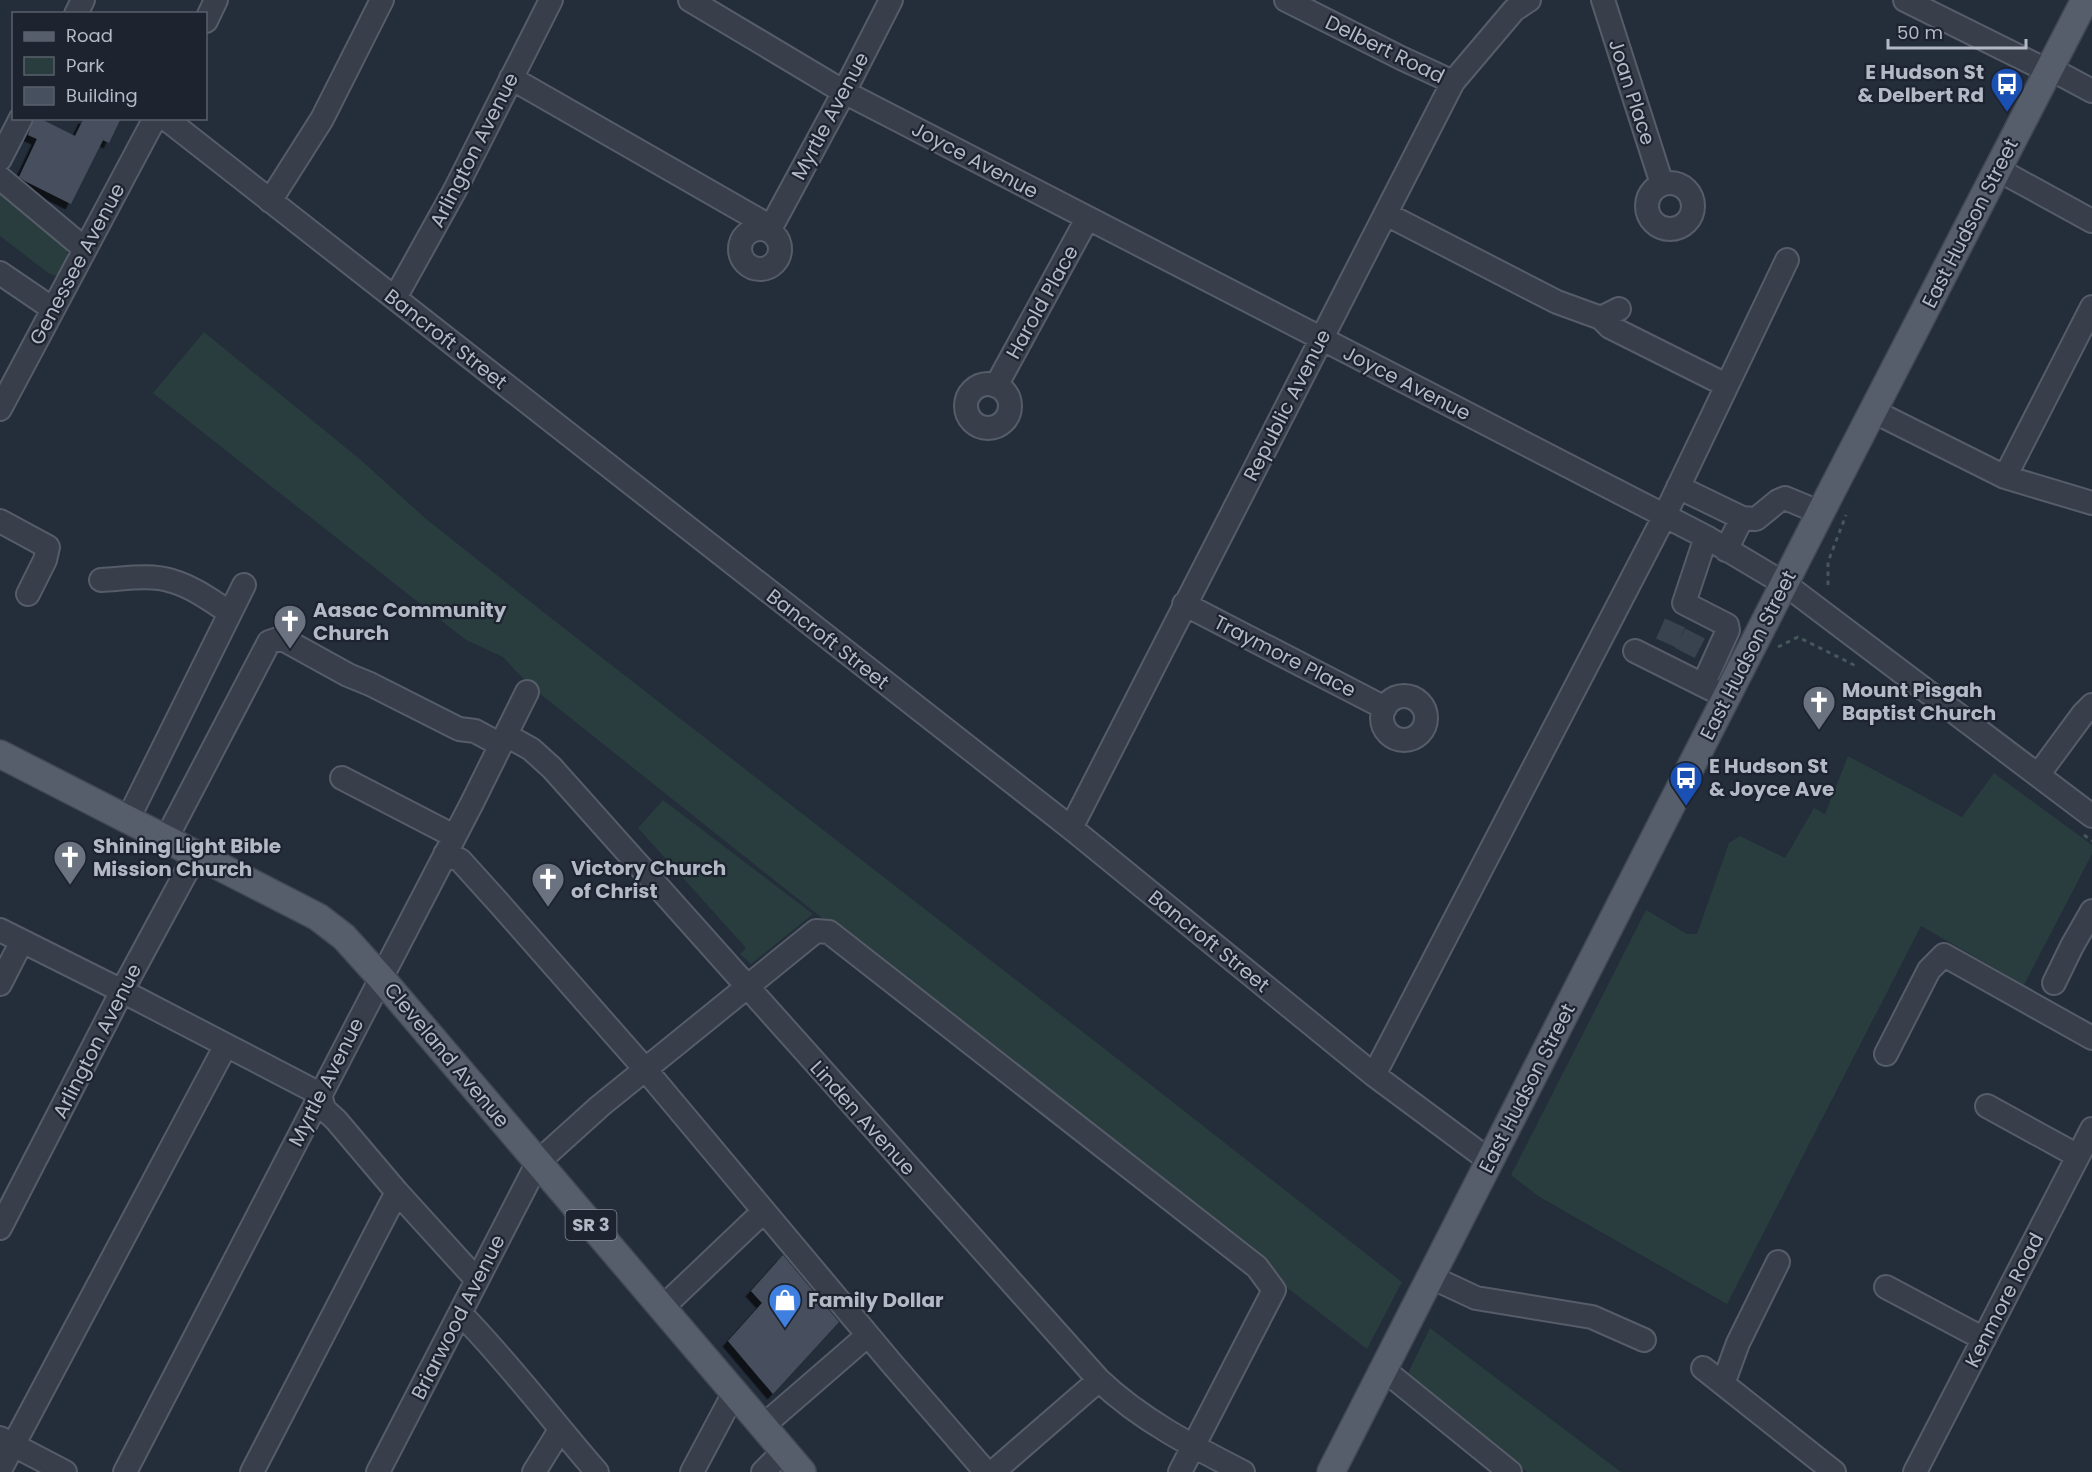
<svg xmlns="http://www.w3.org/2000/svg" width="2092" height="1472" font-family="Poppins,sans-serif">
	<defs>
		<filter id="shadow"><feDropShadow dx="-5.5" dy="5.5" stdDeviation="0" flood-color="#0009"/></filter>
	</defs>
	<rect width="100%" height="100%" fill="#242d3a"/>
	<path fill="#293c3e" d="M0,192L67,247V263L56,276L48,273L0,236Z
		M204,332L362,461L425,518L542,611L1155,1088L1402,1282L1367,1349L1277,1280L529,685L503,657L466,640L153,393Z
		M1848,756L1962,817L1994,773L2092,845V854L2024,985L1921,926L1727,1304L1538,1196L1511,1175L1646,910L1687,934H1697L1729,843L1740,836L1785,858L1814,808L1825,814Z
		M663,800L813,914L751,964L740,954L746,948L638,828Z
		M1430,1328L1621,1472H1527L1405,1379Z"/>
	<path fill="#46505e" filter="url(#shadow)" d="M34,118H39L75,136L84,118H121L109,143L103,140L71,204L25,181L19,177L37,139L28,135Z
		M783,1255L839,1322L773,1394L728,1341L762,1303L751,1291Z"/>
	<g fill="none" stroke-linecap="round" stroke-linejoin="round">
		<path stroke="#39424f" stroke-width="22" stroke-dasharray="22 11" stroke-linecap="butt" d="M1666,643L1679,614
			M1685,653L1700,624"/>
		<g stroke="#565d69" stroke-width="26">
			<path id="minor" d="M690,0L844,92L1706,537L1785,584L2092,816
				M1286,0L1401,58L1453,82
				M1603,0L1662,184
				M1905,0L2048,71
				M76,14L83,0
				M206,21L216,0
				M2049,68L2092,91
				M511,78L771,227
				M165,118L1071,828L1374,1075L1490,1161
				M0,159L21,118
				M1997,169L2092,221
				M0,178L85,249
				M1647 206a23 23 0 1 1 46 0a23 23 0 1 1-46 0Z
				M270,201L322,119L382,0
				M1386,214L1557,302L1601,318L1619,309
				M740 249a20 20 0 1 1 40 0a20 20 0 1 1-40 0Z
				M769,231L844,92L891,0
				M0,273L53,309
				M395,298L455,190L551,0
				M1601,318L1610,327L1726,385
				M966 406a22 22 0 1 1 44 0a22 22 0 1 1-44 0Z
				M996,386L1087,219
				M0,409L155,118
				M1873,411L2005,477L2092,307
				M2005,477L2092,503
				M1678,487L1742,518L1726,550
				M1742,518L1756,519L1778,501L1785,498L1821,513
				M0,521L48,547L45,560L28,594
				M1706,537L1684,603L1727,625L1728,630L1703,685L1727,697
				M101,580C124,579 150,574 172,581C193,587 212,601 230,613
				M1184,604L1385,708
				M1635,651L1703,685
				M1382 718a22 22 0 1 1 44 0a22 22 0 1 1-44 0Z
				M506,735L531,749L552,768L1099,1380C1141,1420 1192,1446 1243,1472
				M2038,775L2083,714L2092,705
				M342,778L454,836
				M128,819L244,585
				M1071,828L1453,82L1514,10L1529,0
				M166,839L269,642L281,638L348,675L370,684L459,729L475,731L501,745
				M445,854L460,860L498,902L645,1069L893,1365L986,1472
				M0,930L122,991L320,1094L324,1109L336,1120L397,1192L477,1280
				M2054,983L2072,946L2092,911
				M0,984L22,941
				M1886,1054L1929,970L1944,955L2092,1038
				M1374,1075L1664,517L1787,260
				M1987,1106L2078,1156
				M0,1228L122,991L196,854
				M1431,1277L1476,1298L1592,1317L1644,1340
				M1886,1287L1984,1339
				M662,1308L764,1211
				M460,1313C509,1363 551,1419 597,1472
				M1703,1368L1834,1472
				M1383,1369L1510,1472
				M1723,1384L1738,1343L1778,1262
				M763,1426L868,1335
				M0,1438L65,1472
				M0,1470L226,1045
				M125,1472L472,803L527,692
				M252,1472L397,1192
				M378,1472L538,1162L600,1106L816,931L829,932L1257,1267L1274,1290L1180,1472
				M534,1472L560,1430
				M692,1472L734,1393
				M763,1472L784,1451
				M993,1472L1099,1380
				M1915,1472L2092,1129"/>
		</g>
		<g stroke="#414854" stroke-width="30">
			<path id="major" d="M0,754L318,917L344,937L381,978L802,1472
				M1331,1472L1829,496L2085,0"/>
		</g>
		<path stroke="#46575b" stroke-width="3" stroke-dasharray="4.5 4.5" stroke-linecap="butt" d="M1828,585V562L1846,515
			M1778,647L1798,637L1858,667
			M2084,835L2092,841"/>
		<use href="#minor" stroke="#383f4b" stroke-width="22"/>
		<use href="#major" stroke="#565e6b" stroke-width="27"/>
	</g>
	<defs>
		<g id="bus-pin" transform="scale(1.725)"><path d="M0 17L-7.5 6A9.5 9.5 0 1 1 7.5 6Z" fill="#1a4fb4" stroke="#1d2430"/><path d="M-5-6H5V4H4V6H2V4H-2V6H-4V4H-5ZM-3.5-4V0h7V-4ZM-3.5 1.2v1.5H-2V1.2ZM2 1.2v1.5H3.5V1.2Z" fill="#fff"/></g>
		<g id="church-pin" transform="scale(1.725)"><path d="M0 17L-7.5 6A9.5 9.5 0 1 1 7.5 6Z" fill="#6b7280" stroke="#1d2430"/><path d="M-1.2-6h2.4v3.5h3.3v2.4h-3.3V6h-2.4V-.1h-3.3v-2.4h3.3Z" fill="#fff"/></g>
		<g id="shop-pin" transform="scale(1.725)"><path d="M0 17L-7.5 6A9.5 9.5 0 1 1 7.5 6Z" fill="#3f7fe0" stroke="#1d2430"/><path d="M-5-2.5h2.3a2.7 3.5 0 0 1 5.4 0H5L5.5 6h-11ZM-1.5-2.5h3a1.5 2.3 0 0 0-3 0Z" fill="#fff"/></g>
	</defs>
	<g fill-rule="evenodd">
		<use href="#bus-pin" x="2007" y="84"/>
		<use href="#church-pin" x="290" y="621"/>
		<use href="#church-pin" x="1819" y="702"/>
		<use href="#bus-pin" x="1686" y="778"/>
		<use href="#church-pin" x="70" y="857"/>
		<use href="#church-pin" x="548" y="879"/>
		<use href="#shop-pin" x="785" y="1300"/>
	</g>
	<g text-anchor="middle" stroke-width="4.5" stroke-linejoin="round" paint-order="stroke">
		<rect fill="#1d2430" stroke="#868d99" stroke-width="1.5" x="565.5" y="1210" width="51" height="30" rx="4.5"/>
		<g font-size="18" font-weight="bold" fill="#b3bac6">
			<text x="591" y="1231">SR 3</text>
		</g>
		<g font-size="20" fill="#b3bac6" stroke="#1d2430">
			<text transform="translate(1385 49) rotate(26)" y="7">Delbert Road</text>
			<text transform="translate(1632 92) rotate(72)" y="7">Joan Place</text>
			<text transform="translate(830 116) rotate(-62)" y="7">Myrtle Avenue</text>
			<text transform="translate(474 150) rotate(-63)" y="7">Arlington Avenue</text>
			<text transform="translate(975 160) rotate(28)" y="7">Joyce Avenue</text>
			<text transform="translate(1970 223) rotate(-63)" y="7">East Hudson Street</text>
			<text transform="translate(77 264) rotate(-62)" y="7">Genessee Avenue</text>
			<text transform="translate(1042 302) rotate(-61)" y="7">Harold Place</text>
			<text transform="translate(446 339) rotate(38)" y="7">Bancroft Street</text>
			<text transform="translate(1407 383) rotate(27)" y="7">Joyce Avenue</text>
			<text transform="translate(1287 405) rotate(-63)" y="7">Republic Avenue</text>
			<text transform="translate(828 639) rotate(38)" y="7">Bancroft Street</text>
			<text transform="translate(1748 655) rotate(-63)" y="7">East Hudson Street</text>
			<text transform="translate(1285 656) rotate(27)" y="7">Traymore Place</text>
			<text transform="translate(1209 941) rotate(39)" y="7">Bancroft Street</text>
			<text transform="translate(97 1041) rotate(-63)" y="7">Arlington Avenue</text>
			<text transform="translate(447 1055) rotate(50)" y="7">Cleveland Avenue</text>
			<text transform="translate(326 1082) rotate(-63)" y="7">Myrtle Avenue</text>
			<text transform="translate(1527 1088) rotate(-63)" y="7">East Hudson Street</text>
			<text transform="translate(863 1118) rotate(48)" y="7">Linden Avenue</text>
			<text transform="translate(2004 1300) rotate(-63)" y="7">Kenmore Road</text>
			<text transform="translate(458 1317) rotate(-63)" y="7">Briarwood Avenue</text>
		</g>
		<g font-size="20" font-weight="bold" fill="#b3bac6" stroke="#1d2430" text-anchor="start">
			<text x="1984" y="79" text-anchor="end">E Hudson St<tspan x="1984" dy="23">&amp; Delbert Rd</tspan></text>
			<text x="313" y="617">Aasac Community<tspan x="313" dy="23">Church</tspan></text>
			<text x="1842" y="697">Mount Pisgah<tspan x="1842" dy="23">Baptist Church</tspan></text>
			<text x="1709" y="773">E Hudson St<tspan x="1709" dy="23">&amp; Joyce Ave</tspan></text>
			<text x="93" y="853">Shining Light Bible<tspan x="93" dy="23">Mission Church</tspan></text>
			<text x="571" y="875">Victory Church<tspan x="571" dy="23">of Christ</tspan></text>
			<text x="808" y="1307">Family Dollar</text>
		</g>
	</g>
	<rect x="12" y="12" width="195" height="108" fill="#1d2430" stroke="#59606c" stroke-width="1.5"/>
	<rect x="24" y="32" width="30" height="9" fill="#565e6b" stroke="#59606c" stroke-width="1.5"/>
	<text x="66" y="42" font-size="18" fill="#b3bac6">Road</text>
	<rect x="24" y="57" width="30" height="18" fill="#293c3e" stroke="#59606c" stroke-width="1.5"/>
	<text x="66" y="72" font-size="18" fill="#b3bac6">Park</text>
	<rect x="24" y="87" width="30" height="18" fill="#46505e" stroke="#59606c" stroke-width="1.5"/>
	<text x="66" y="102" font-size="18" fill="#b3bac6">Building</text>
	<path d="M1888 39v9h138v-9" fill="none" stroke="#b3bac6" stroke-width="3"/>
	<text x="1897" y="39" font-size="18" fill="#b3bac6" stroke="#1d2430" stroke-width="4.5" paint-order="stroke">50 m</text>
</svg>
